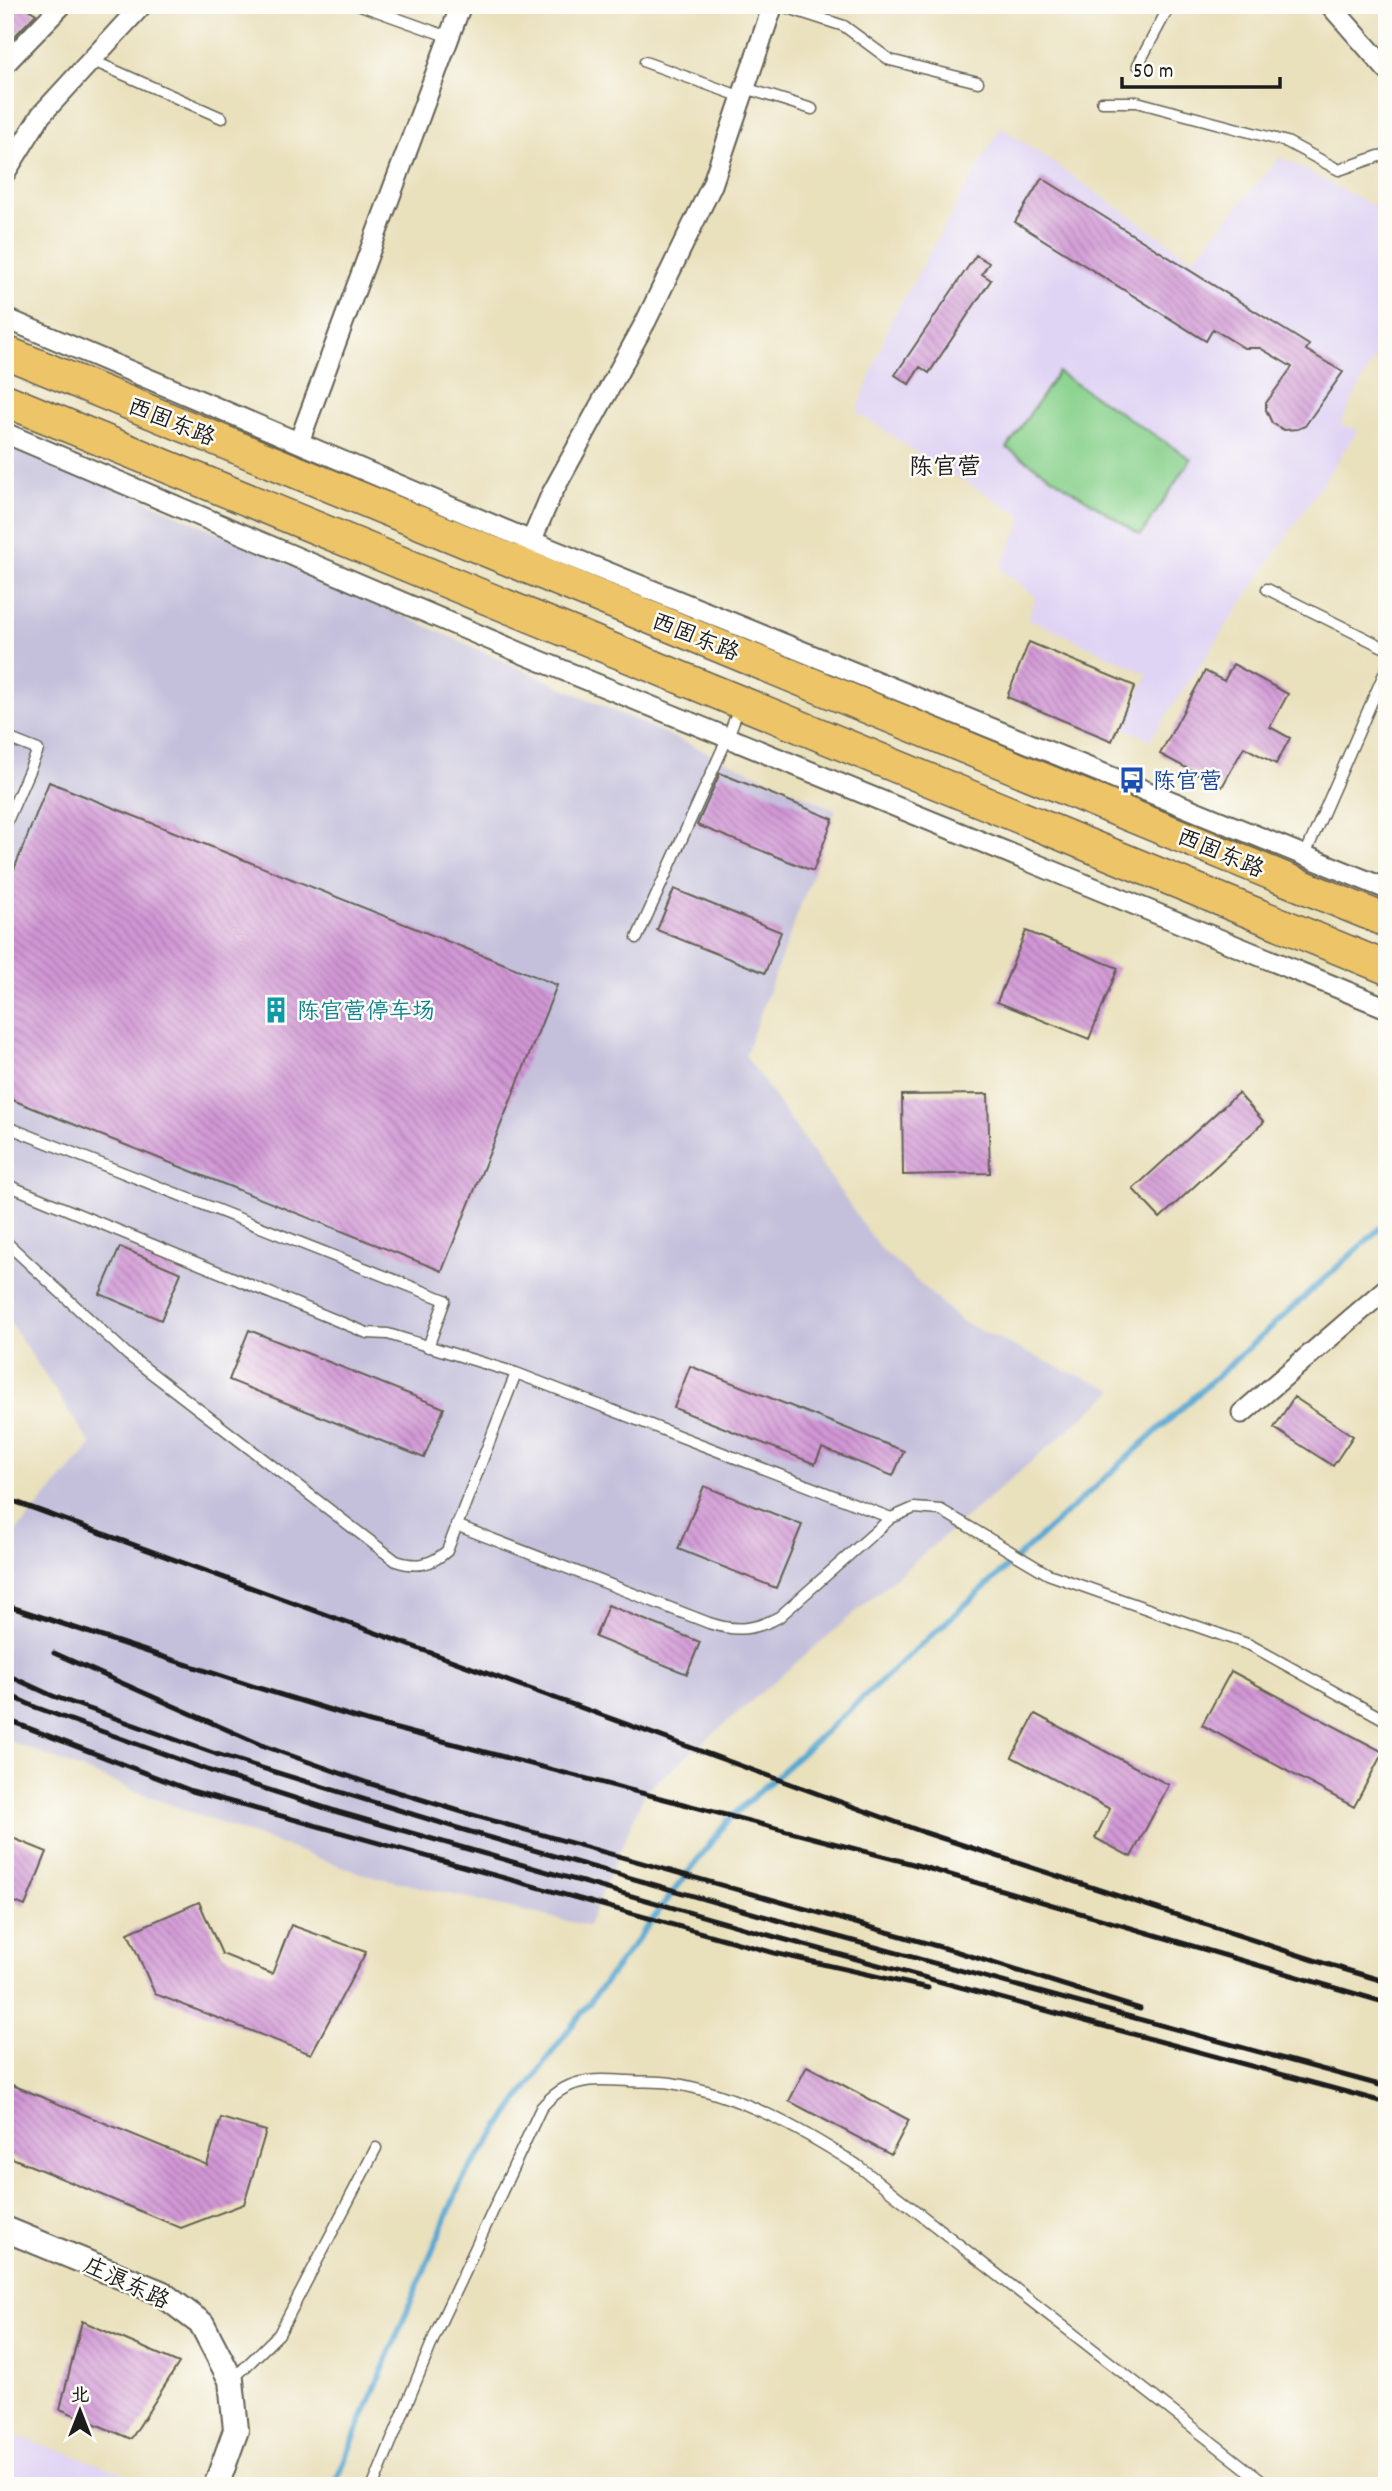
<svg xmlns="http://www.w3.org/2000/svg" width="1392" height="2491" font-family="Dekko,'LXGW WenKai TC',sans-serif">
	<defs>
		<pattern id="building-back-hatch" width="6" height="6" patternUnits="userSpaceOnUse" patternTransform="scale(1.75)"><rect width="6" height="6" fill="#d196d5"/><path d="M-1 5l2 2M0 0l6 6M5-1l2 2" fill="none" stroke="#a97aac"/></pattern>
	</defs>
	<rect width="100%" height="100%" fill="#fdfcf7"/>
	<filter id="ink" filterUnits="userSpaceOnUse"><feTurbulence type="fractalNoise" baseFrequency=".0143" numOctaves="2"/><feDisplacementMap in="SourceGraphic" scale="14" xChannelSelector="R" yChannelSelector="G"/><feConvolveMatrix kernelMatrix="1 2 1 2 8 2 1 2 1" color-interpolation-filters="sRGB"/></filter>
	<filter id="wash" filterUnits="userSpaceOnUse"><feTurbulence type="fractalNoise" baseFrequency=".00686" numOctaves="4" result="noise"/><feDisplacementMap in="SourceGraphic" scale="28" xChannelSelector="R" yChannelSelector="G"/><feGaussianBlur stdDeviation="1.57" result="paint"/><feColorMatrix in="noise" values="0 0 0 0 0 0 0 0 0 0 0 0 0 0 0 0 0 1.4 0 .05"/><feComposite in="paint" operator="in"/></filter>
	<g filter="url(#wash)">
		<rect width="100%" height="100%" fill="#e9e0bc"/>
		<path fill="#e0d4f4" d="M1001,127L1193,259L1280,157L1387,213V333L1340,425L1358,430L1150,740L1125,728L1148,674L1028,618L1036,597L1000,568L1024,517L913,450L857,412L891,321Z
			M5,2432L162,2486H5Z"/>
		<path fill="#c4c0db" d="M5,437L836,810L745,1055L879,1247L961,1321L1064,1370L1115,1390L645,1792L588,1926L360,1873L186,1811L5,1739V1537L10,1539L91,1445L5,1315Z"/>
		<path fill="#89d28d" stroke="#527754" stroke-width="2" d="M1058,372L1191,459L1141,535L1007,448Z"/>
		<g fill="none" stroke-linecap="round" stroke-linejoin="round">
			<path stroke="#58a7d2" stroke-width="6" d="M334,2486L461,2182L555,2048L728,1820L1387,1222"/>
		</g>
		<g id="blocks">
			<path fill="url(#building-back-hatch)" d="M5,5H22L36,14L5,46Z
				M1042,178L1309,345L1306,350L1343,372L1305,426L1298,429L1284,430L1272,423L1266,410V403L1292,367L1260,348H1244L1213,329L1206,341L1015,222Z
				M976,255L989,263L982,274L991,280L929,373L920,367L909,384L895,375Z
				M1029,642L1135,686L1112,741L1007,697Z
				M1233,664L1288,694L1270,727L1290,738L1276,764L1244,747L1222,787L1160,754L1205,671L1224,681Z
				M720,773L833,819L813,871L697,825Z
				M49,782L557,985L442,1271L5,1097V892Z
				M674,889L781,932L765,973L657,930Z
				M1026,931L1118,968L1089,1039L997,1002Z
				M1238,1093L1264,1122L1160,1218L1133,1189Z
				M988,1094L990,1173L903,1175L902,1095Z
				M120,1247L181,1273L161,1320L100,1294Z
				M249,1330L444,1408L424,1458L229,1380Z
				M690,1366L904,1451L893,1476L822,1448L815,1464L674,1408Z
				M1294,1397L1353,1436L1333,1466L1274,1428Z
				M704,1486L802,1525L776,1588L678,1549Z
				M608,1605L700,1642L687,1674L595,1637Z
				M1231,1671L1383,1752L1354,1807L1202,1725Z
				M1035,1714L1169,1785L1131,1857L1095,1838L1110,1809L1012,1757Z
				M5,1835L47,1852L25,1906L5,1898Z
				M199,1902L222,1954L272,1974L291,1925L366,1952L311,2054L155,1994L128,1933Z
				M807,2066L909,2120L891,2155L789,2101Z
				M5,2082L207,2165L221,2118L266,2131L244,2204L181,2228L5,2155Z
				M82,2321L179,2363L131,2439L60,2409Z"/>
		</g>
	</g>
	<g filter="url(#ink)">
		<use href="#blocks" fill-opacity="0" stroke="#646154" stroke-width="2"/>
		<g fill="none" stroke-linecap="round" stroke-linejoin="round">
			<g stroke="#646154" stroke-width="13">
				<path id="service" d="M360,5L449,37
					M779,5L844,26L890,60L978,82
					M91,60L222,118
					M645,62L742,97
					M1138,65L1170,5
					M745,88L812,109
					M1102,102H1137L1287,142L1339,170L1379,156L1387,155
					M1267,589L1387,649
					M5,737L38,750L5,826
					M1305,855L1387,667
					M637,938L727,739L740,705
					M5,1126L445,1300L428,1347
					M5,1184L367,1333L388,1334L516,1373
					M5,1241L128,1355L396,1561C417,1568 431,1565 447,1551L516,1373L891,1518
					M456,1525L709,1623C736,1632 755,1630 779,1617L891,1518L914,1508L941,1510L1048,1574L1250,1645L1387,1721
					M232,2380L279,2334L376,2148
					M373,2486L438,2328L541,2108C567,2077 591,2079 628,2081C643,2082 658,2081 671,2083C739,2094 801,2129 857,2165L1268,2486"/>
			</g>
			<g stroke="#646154" stroke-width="23">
				<path id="minor" d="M1330,5L1387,70
					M5,64L62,5
					M5,173L41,115L142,5
					M5,318L531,541L1387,889
					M5,433L526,655L1387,1008
					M299,442L461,5
					M527,551L551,495L646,321L712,185L773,5
					M1242,1413L1387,1288"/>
			</g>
			<g stroke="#646154" stroke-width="28">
				<path id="tertiary" d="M5,2229L161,2293L202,2324L231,2380L236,2430L216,2486"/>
			</g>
			<g stroke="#646154" stroke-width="35">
				<path id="primary" d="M5,352L1387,921
					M5,400L1387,968"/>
			</g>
			<use href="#service" stroke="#fff" stroke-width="10"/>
			<use href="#minor" stroke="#fff" stroke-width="19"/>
			<use href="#tertiary" stroke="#fff" stroke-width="24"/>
			<use href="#primary" stroke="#eec469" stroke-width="32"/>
			<path stroke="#1c1c1c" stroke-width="5" d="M5,1498L923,1832L1323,1963L1387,1982
				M5,1605L252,1686L370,1722L913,1864L1387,2003
				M54,1653L264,1746L368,1783L469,1814L958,1952L1140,2009
				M5,1674L53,1696L216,1754L464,1830L784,1922L1387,2087
				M5,1693L35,1707L216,1773L338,1812L779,1938L1387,2103
				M5,1719L192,1791L774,1953L928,1988"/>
		</g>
	</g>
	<defs>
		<g id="bus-bare" transform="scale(2.1)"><path d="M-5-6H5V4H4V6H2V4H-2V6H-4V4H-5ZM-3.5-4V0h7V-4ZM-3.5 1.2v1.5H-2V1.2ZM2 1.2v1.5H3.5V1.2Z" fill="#1a4fb4" stroke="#fdfcf7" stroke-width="2.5" paint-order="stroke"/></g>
		<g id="building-bare" transform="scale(2.1)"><path d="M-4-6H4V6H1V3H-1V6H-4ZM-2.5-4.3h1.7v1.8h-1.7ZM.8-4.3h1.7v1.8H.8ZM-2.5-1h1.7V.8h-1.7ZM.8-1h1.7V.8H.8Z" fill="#0f9aa8" stroke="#fdfcf7" stroke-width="2.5" paint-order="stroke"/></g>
	</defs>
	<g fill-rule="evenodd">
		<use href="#bus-bare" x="1132" y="780"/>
		<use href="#building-bare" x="276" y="1010"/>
	</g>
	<g text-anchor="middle" stroke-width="5" stroke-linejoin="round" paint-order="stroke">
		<g font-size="23" fill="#1c1c1c" stroke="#fdfcf7">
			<text transform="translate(172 421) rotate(22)" y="8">西固东路</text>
			<text transform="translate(696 636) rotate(22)" y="8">西固东路</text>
			<text transform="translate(1221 852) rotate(23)" y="8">西固东路</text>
			<text transform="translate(127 2282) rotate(25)" y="8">庄浪东路</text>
		</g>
		<g font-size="23" fill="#164399" stroke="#fdfcf7" text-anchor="start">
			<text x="1153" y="788">陈官营</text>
		</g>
		<g font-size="23" fill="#0d838f" stroke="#fdfcf7" text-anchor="start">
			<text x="297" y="1018">陈官营停车场</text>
		</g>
		<g font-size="24" fill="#1c1c1c" stroke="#fdfcf7">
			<text x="945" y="474">陈官营</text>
		</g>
	</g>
	<rect width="1392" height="2491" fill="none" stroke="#fdfcf7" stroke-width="28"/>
	<g transform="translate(80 2411)" stroke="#fdfcf7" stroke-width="5" paint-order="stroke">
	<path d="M0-5L12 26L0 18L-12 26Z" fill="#1c1c1c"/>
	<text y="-10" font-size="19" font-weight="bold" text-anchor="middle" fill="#1c1c1c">北</text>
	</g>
	<path d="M1122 77v10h158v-10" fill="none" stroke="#1c1c1c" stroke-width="3.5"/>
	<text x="1133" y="77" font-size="21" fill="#1c1c1c" stroke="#fdfcf7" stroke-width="5" paint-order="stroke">50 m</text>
</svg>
